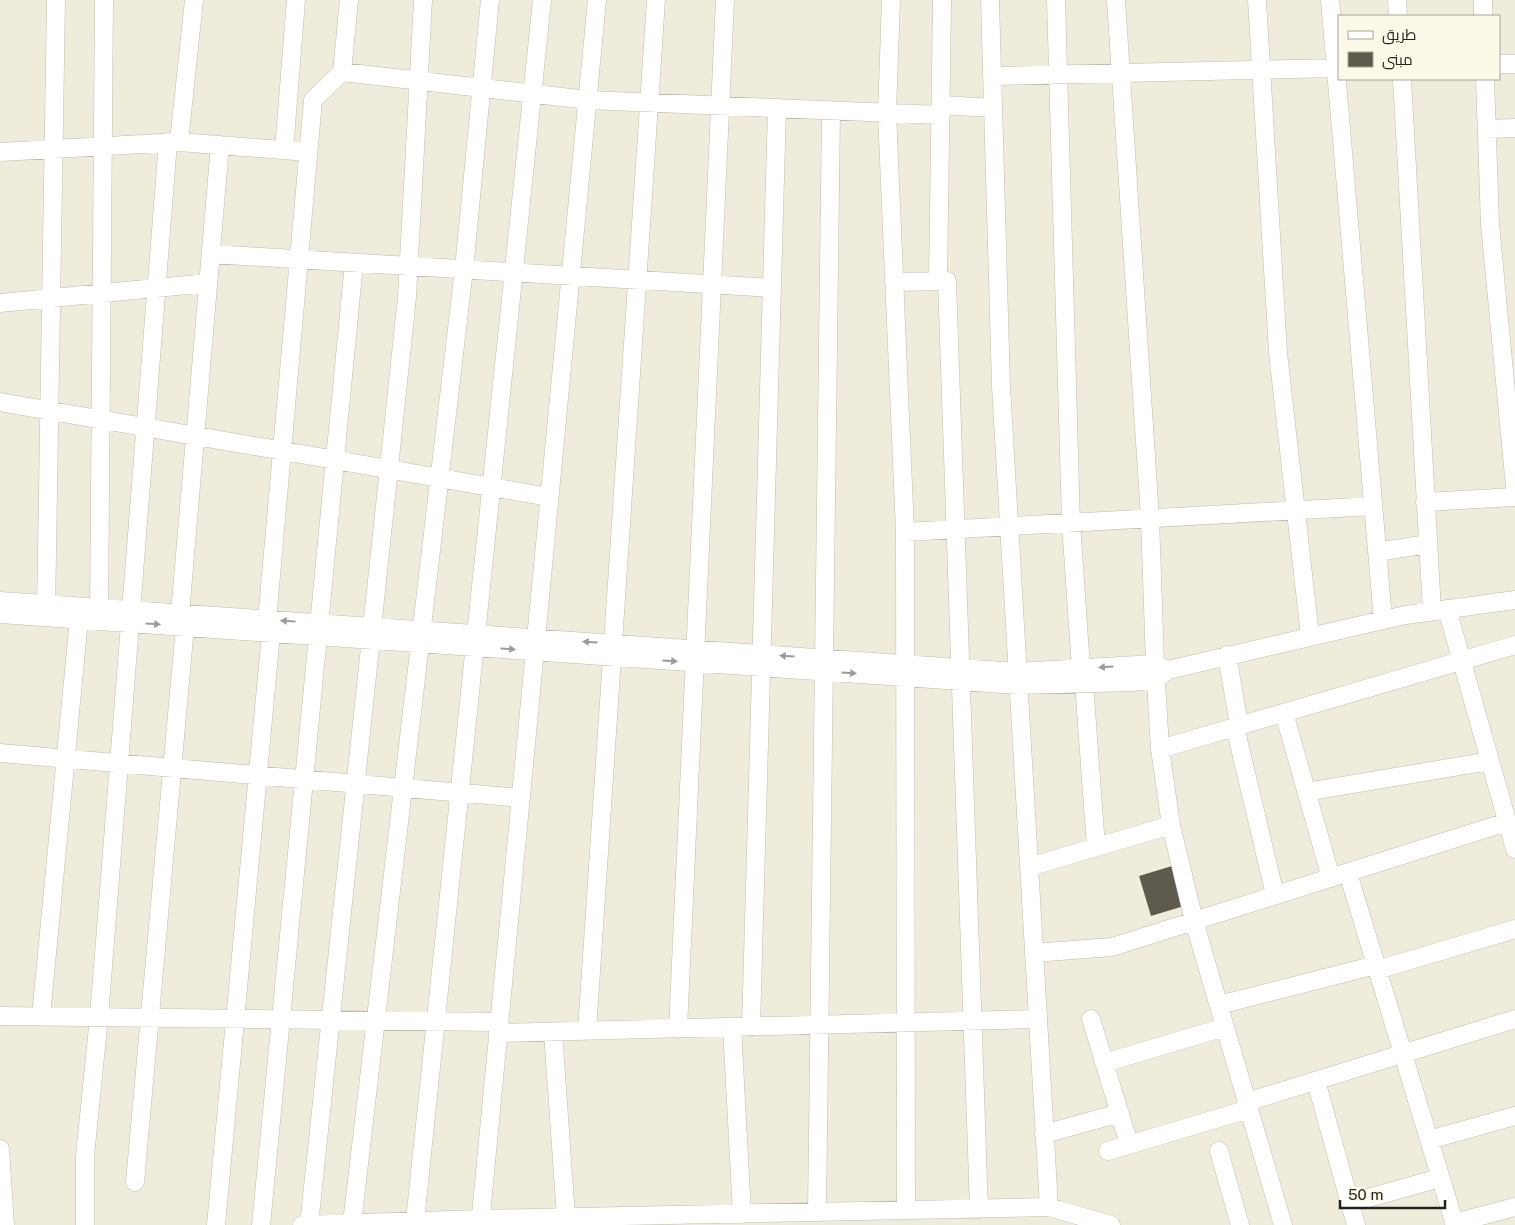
<svg xmlns="http://www.w3.org/2000/svg" width="1515" height="1225" font-family="'Public Sans',Cairo,sans-serif">
	<rect width="100%" height="100%" fill="#f0ecdc"/>
	<path fill="#5e5b4e" d="M1172,866L1184,906L1151,916L1139,876Z"/>
	<g fill="none" stroke-linecap="round" stroke-linejoin="round">
		<g stroke="#c0bcad" stroke-width="19">
			<path id="minor" d="M891,0L887,113L905,532L906,1210
				M990,0L1001,386L1049,1207
				M1056,0L1071,523L1081,669
				M1116,0L1150,518L1155,664L1160,749L1171,825L1194,921L1283,1225
				M1257,0L1278,353L1310,636
				M1330,0L1383,620
				M1397,0L1398,16
				M1483,0V16
				M1499,64H1515
				M342,72L588,100L940,115
				M992,76L1339,68
				M1402,79L1432,611
				M1485,79L1490,224L1515,487
				M941,105L993,108
				M1487,129L1515,128
				M179,142L194,0
				M284,150L296,0
				M0,152L179,142L308,152
				M211,254L772,288
				M938,281L942,0
				M895,282L947,281L979,1209
				M0,303L208,283
				M0,402L549,497
				M1425,502L1515,497
				M905,532L1373,506
				M1377,552L1428,544
				M0,601L1017,672L1155,664L1165,669
				M1447,609L1515,849
				M0,614L1018,685L1133,682L1156,679L1168,670L1383,620L1406,615L1515,600
				M46,614L56,0
				M180,614L220,145
				M99,619L104,0
				M266,632L313,100L342,72L349,0
				M1227,655L1239,725
				M1084,683L1096,847
				M1284,713L1331,878
				M1235,727L1275,895
				M1160,749L1515,645
				M0,753L521,798
				M1306,792L1490,761
				M1029,867L1171,825
				M1348,873L1455,1225
				M1034,953L1112,947L1507,822
				M1377,970L1515,929
				M1219,1005L1376,965
				M0,1016L499,1022
				M41,1016L79,619
				M1091,1019L1129,1144
				M732,1027L742,1214
				M751,1027L777,108
				M678,1029L725,0
				M587,1031L656,0
				M553,1032L566,1217
				M498,1033L1038,1019
				M1104,1063L1225,1027
				M1316,1081L1356,1225
				M1247,1102L1515,1019
				M1044,1134L1120,1113
				M1429,1140L1515,1116
				M0,1149L5,1225
				M1108,1151L1249,1109
				M1219,1151L1240,1225
				M135,1182L186,615
				M1350,1203L1440,1178
				M817,1212L831,110
				M415,1221L542,0
				M352,1223L464,269L490,0
				M1454,1223L1515,1207
				M85,1225V1156L99,1017L168,142
				M216,1225L271,633
				M261,1225L354,263
				M302,1225L480,1219L1049,1207L1111,1225
				M309,1225L407,297L423,0
				M480,1225L597,0"/>
		</g>
		<use href="#minor" stroke="#fff" stroke-width="18"/>
	</g>
	<defs><path id="oneway-solid" d="M-6-.8H1V-3.2L6.5 0L1 3.2V.8H-6Z" transform="scale(1.25)"/></defs>
	<g fill="#9c9c99">
		<use href="#oneway-solid" transform="translate(288 621) rotate(-176)"/>
		<use href="#oneway-solid" transform="translate(153 624) rotate(4)"/>
		<use href="#oneway-solid" transform="translate(590 642) rotate(-176)"/>
		<use href="#oneway-solid" transform="translate(508 649) rotate(4)"/>
		<use href="#oneway-solid" transform="translate(787 656) rotate(-176)"/>
		<use href="#oneway-solid" transform="translate(670 661) rotate(4)"/>
		<use href="#oneway-solid" transform="translate(1106 667) rotate(177)"/>
		<use href="#oneway-solid" transform="translate(849 673) rotate(4)"/>
	</g>
	<rect x="1338" y="15" width="162" height="65" fill="#fdf9e9" stroke="#a6a397"/>
	<rect x="1348" y="31" width="25" height="8" fill="#ffffff" stroke="#a6a397"/>
	<text x="1382" y="40" font-size="15" fill="#24221c">طريق</text>
	<rect x="1348" y="52" width="25" height="15" fill="#5e5b4e" stroke="#a6a397"/>
	<text x="1382" y="65" font-size="15" fill="#24221c">مبنى</text>
	<path d="M1340 1200v8h105v-8" fill="none" stroke="#24221c" stroke-width="2.5"/>
	<text x="1348" y="1200" font-size="15" fill="#24221c" stroke="#fdf9e9" stroke-width="4" paint-order="stroke">50 m</text>
</svg>
